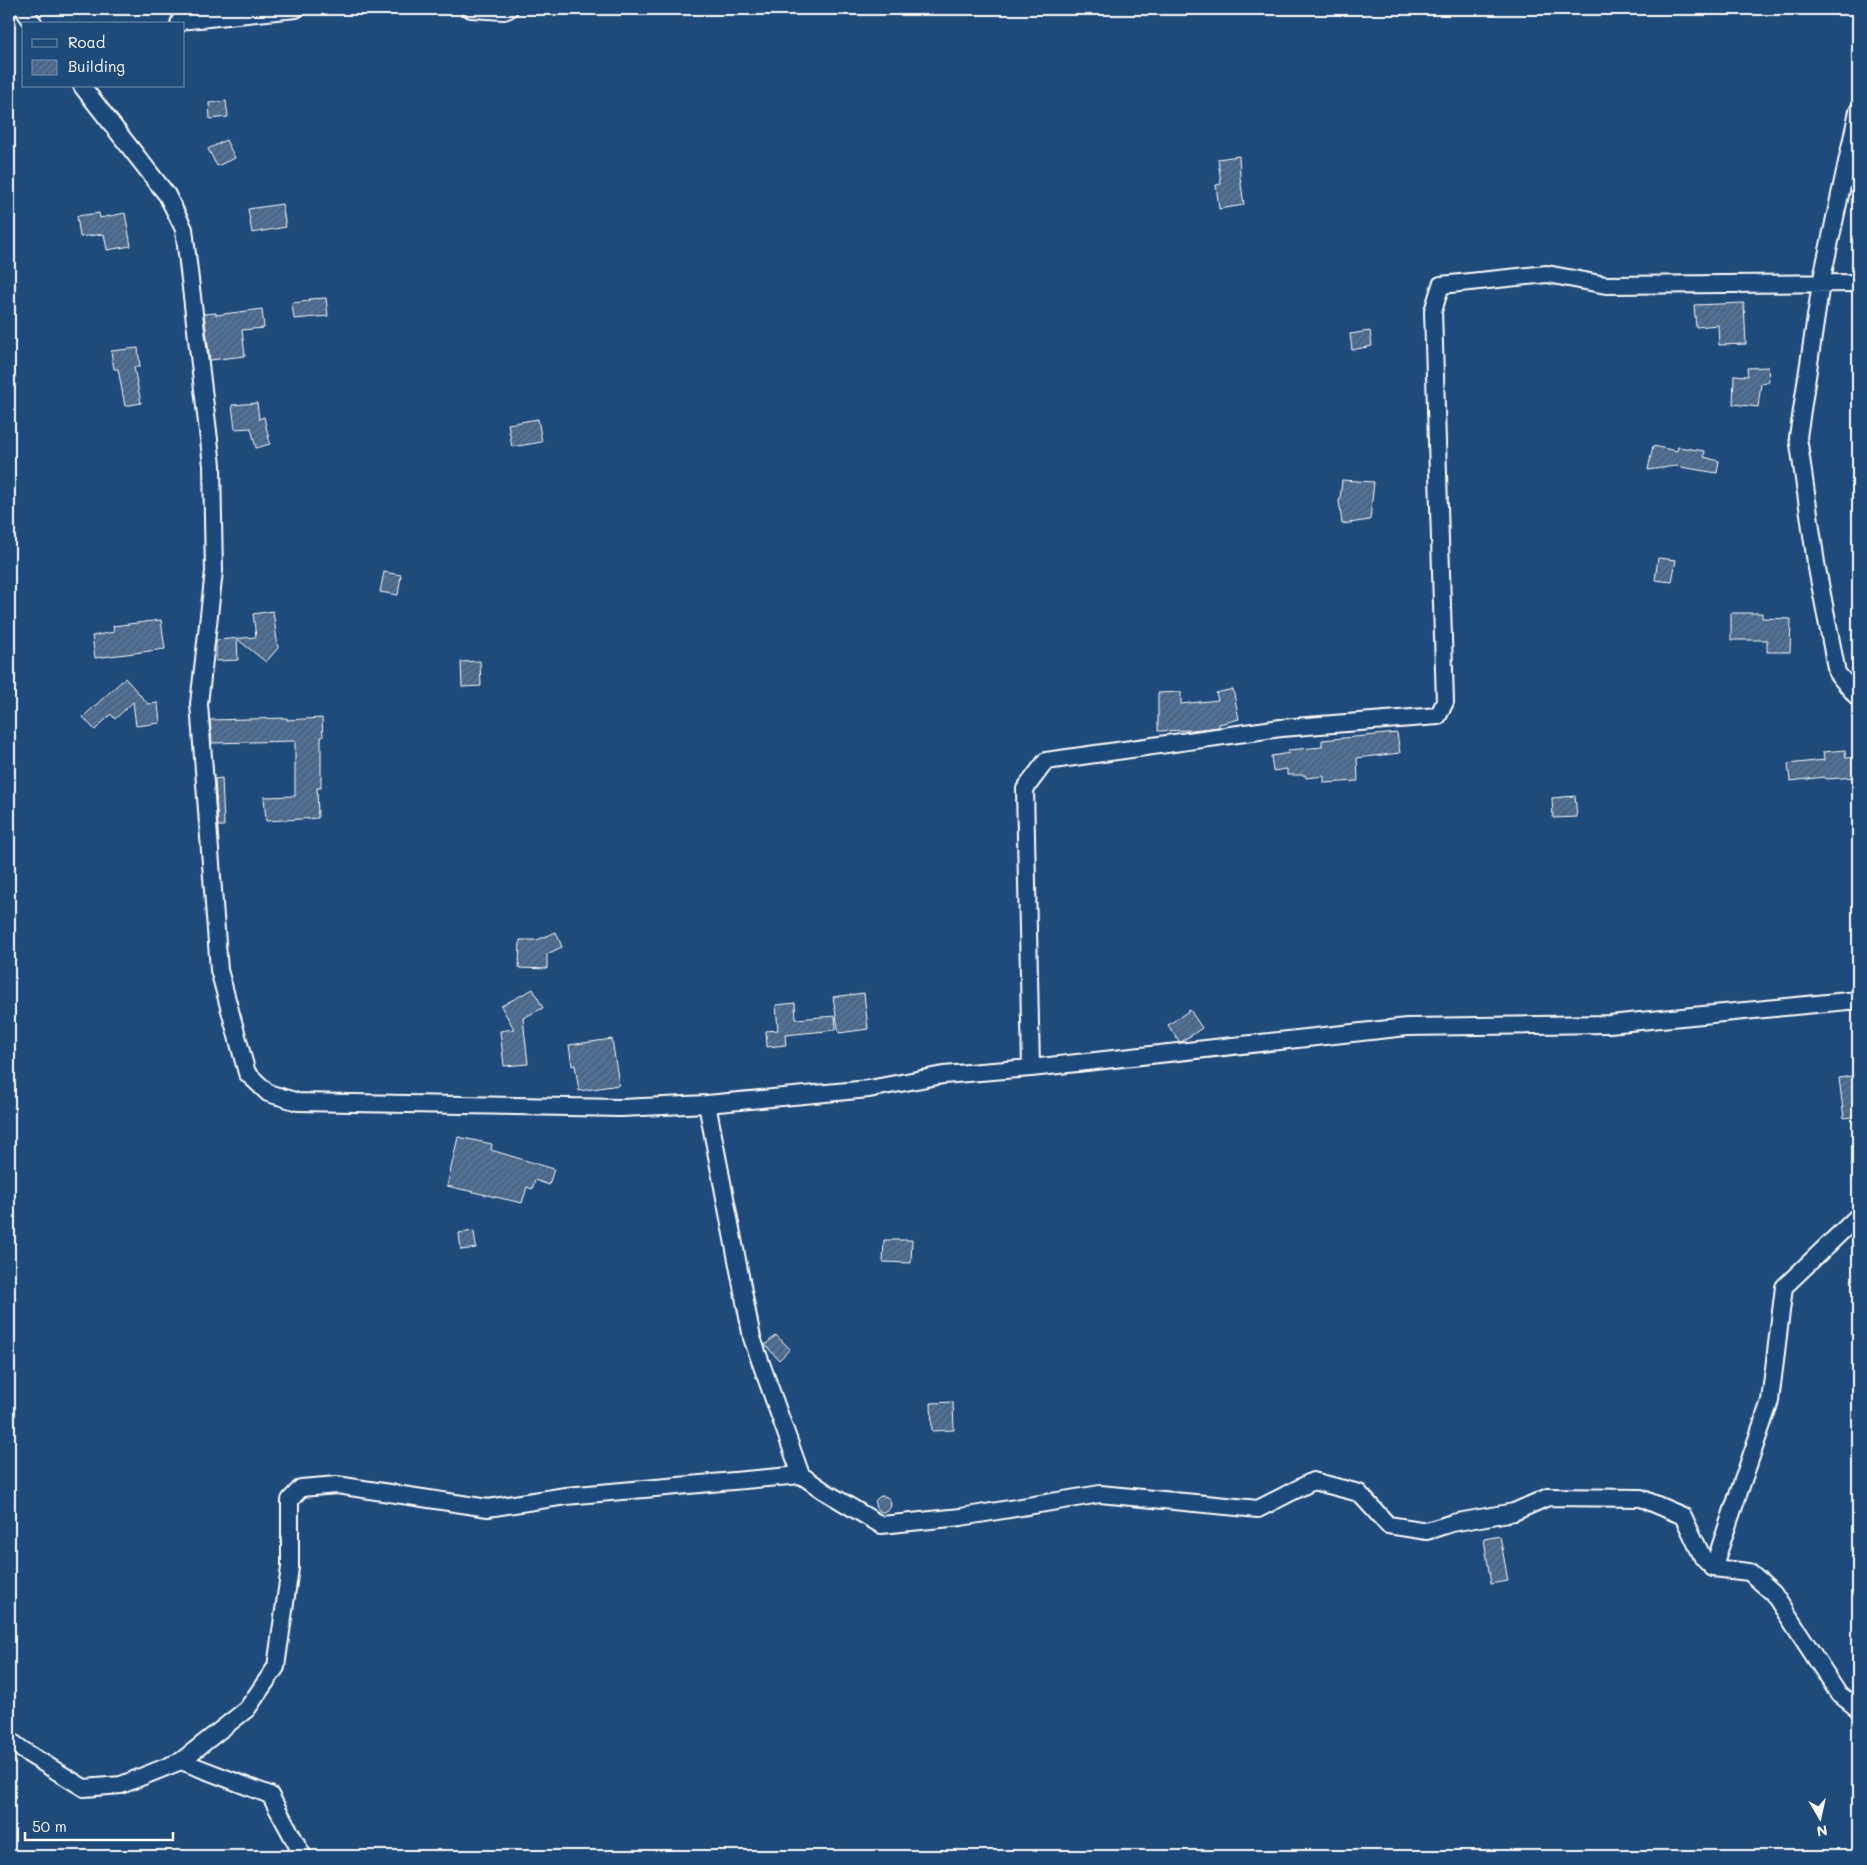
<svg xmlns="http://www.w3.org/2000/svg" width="1867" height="1865" font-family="Mali,sans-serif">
	<defs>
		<pattern id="building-hatch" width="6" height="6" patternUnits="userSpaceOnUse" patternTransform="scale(1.25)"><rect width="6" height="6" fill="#507197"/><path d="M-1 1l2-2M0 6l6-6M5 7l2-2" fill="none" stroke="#4e5b6a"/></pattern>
	</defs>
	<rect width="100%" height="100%" fill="#1f4a7a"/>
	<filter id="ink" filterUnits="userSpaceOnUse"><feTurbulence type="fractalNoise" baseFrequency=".02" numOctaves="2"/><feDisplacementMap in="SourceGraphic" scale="10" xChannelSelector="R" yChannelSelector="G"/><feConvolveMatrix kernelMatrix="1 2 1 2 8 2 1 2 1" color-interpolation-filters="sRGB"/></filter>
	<g filter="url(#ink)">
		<path fill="url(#building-hatch)" stroke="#fff" d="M226,101L228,117L210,119L209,103Z
			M226,140L235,158L217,166L208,149Z
			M1239,156L1240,177L1244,205L1219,209L1216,185L1221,184L1218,159Z
			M282,204L286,227L252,233L248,209Z
			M99,213L100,218L125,213L131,246L107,250L104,234L80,237L77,216Z
			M326,298L328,316L294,319L292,303L309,301V299Z
			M1744,303L1746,344L1719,345L1718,325L1696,327L1694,305Z
			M262,309L264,328L242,330L245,356L210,360L204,314L216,313V315Z
			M1370,331L1372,346L1352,350L1350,334Z
			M138,348L140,367H134L141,403L125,406L118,369H114L111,351Z
			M1768,367L1769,382L1761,383L1758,407L1733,404L1734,375L1748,376L1747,368Z
			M257,403L259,419L264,417L270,444L256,448L251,428L235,429L232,405Z
			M538,419L542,442L512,447L508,424Z
			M1653,446L1677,451L1678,447L1705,451L1704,457L1719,461L1717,473L1675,466L1648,470Z
			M1342,480L1374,482L1370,520L1342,524L1339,500H1340Z
			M1658,558L1676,560L1672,582L1655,580Z
			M384,572L401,575L398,595L380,592Z
			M273,611L278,648L266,662L237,639L238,660L216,661V640L256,637L253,614Z
			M1731,613H1762V618L1791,619L1790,652H1767V640H1731Z
			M161,620L165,649L95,658L92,636L114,632L113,626Z
			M480,661L481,686L462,687L461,662Z
			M125,678L148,704L158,703L160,723L136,726L133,702L115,719L111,714L95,730L83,717Z
			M1233,689L1239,719L1219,724V727L1192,730L1158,731V693L1181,692V704L1218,700L1216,693Z
			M287,718V720L322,718L323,737H321V788H317L318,818L266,821L264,797L295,796V741L212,743L210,720Z
			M1397,733L1400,753L1357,758L1358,781L1324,783V776L1306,778L1305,775H1287V769L1273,771L1271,756L1289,753L1288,750L1322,747V740Z
			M1845,750L1846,758L1858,757V777L1825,779V777L1790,781L1788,764L1824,760L1823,752Z
			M222,778L224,826H218L215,779Z
			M1575,796L1577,817L1553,818L1552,798Z
			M556,932L562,947L547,954V969L519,968L520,940H537Z
			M533,989L543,1008L523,1018L528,1064L504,1066L500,1031L514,1029L501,1006Z
			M864,993L868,1029L839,1033L833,997Z
			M795,1003L796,1019L835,1016L836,1030L785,1035L786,1045L767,1047L766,1031L778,1030L776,1005Z
			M1190,1010L1202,1028L1183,1041L1179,1042L1168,1025Z
			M612,1039L619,1085L579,1091L575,1065L572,1066L569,1045Z
			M1858,1075V1116L1844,1118L1839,1078Z
			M458,1137L492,1144L491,1150L554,1169L549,1185L535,1180L532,1189L527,1187L522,1203L447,1186Z
			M474,1231L476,1248L461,1250L459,1233Z
			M884,1240H912L911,1263L883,1262Z
			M776,1335L790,1349L779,1360L765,1345Z
			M953,1402L954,1430L932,1431L931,1403Z
			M875 1504a8 8 0 1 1 16 0a8 8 0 1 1-16 0Z
			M1500,1536L1508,1581L1491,1584L1484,1539Z"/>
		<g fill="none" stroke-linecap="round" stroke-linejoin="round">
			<g stroke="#fff" stroke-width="20">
				<path id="street" d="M23,9L34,24
					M471,9L504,11L509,9
					M179,24L180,21L296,9
					M82,86L167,195L184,229L212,465L214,571L199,704L219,970L247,1073L268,1093L298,1102L621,1108L707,1104L869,1089L943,1075L1031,1068L1407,1027L1609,1024L1858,1000
					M1858,111L1821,283L1798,437L1816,563L1837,673L1858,698
					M1031,1068L1025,789L1046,761L1281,728L1438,716L1445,702L1433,311L1441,285L1547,274L1606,285L1858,283
					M707,1104L752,1338L801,1475L824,1491L881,1525L961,1517L1100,1494L1258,1509L1313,1481L1359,1493L1388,1525L1427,1531L1452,1523L1514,1512L1548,1497L1641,1498L1683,1516L1703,1558L1713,1568L1749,1572L1773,1593L1839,1694L1858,1709
					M1713,1568L1770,1401L1784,1287L1858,1216
					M9,1740L27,1753L84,1788L121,1785L181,1761L247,1709L276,1667L290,1568V1500L301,1488L337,1485L488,1508L566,1496L801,1475
					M181,1761L270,1795L303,1856"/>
			</g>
			<use href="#street" stroke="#1f4a7a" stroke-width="16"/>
		</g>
	</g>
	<rect width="1867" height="1865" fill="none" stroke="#1f4a7a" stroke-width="30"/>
	<rect x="15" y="15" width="1837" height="1835" fill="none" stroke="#fff" stroke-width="2" filter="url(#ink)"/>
	<rect x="22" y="22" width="162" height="65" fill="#1f4a7a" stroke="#7992af"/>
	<rect x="32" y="39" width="25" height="8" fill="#1f4a7a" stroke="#7992af"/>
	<text x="68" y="48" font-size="15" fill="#ffffff">Road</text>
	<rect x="32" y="60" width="25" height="15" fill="url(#building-hatch)" stroke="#7992af"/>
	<text x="68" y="72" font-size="15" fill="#ffffff">Building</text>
	<g transform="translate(1820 1818) rotate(171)" stroke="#1f4a7a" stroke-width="4" paint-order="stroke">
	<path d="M0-4L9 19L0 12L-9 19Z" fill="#ffffff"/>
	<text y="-8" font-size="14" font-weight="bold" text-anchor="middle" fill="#ffffff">N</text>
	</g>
	<path d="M25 1832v8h148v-8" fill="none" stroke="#ffffff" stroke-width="2.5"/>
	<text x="32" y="1832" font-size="15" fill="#ffffff" stroke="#1f4a7a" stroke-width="4" paint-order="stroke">50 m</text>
</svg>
